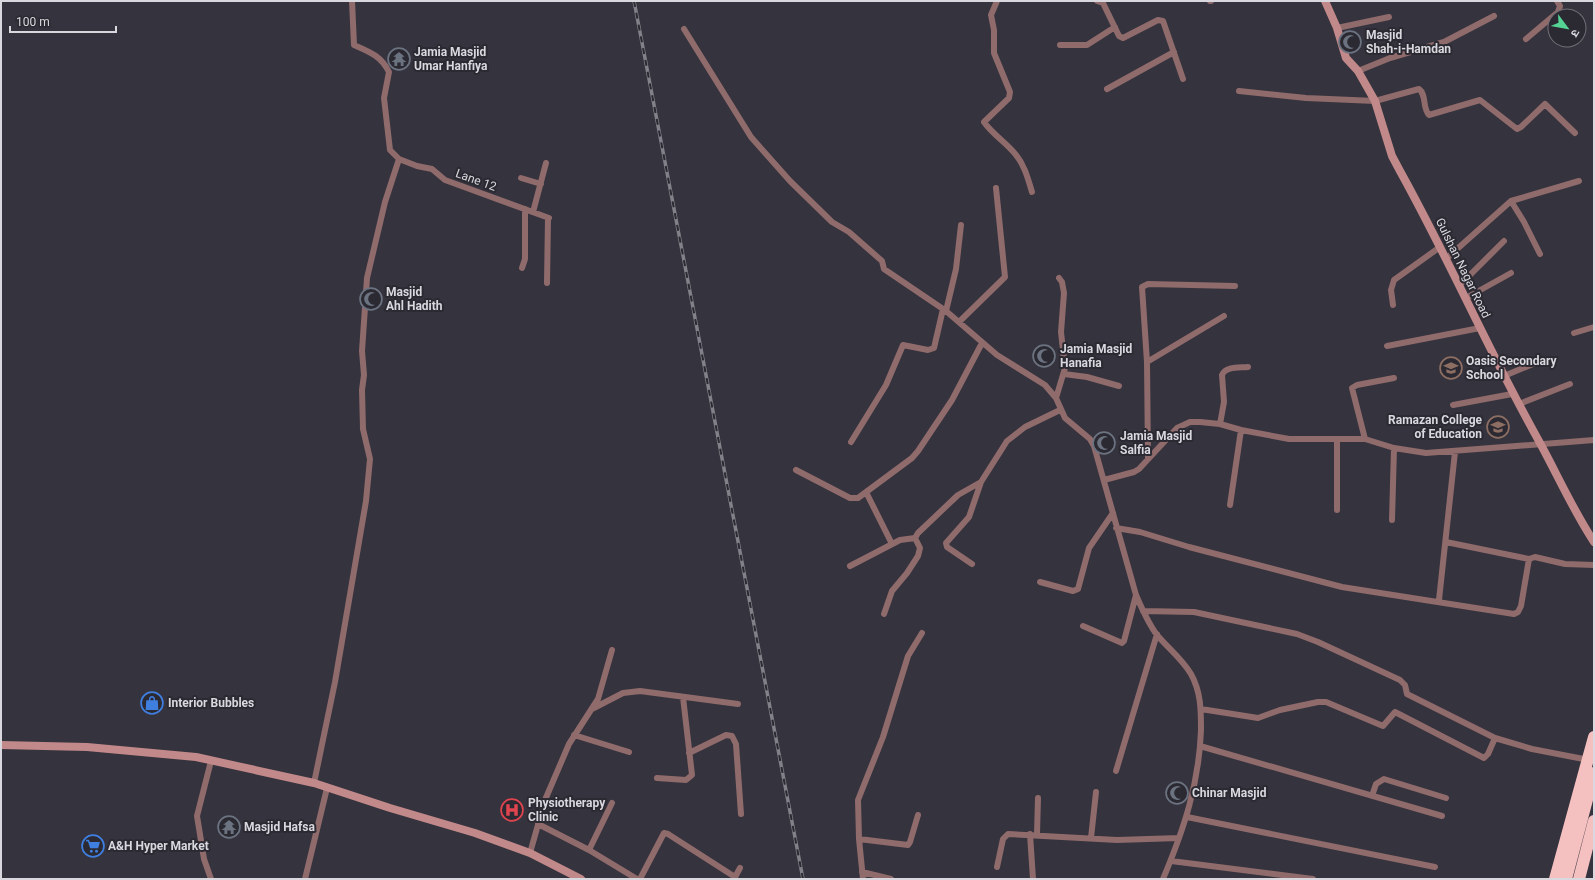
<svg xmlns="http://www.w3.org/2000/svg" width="1595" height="880" font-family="Roboto,'Noto Sans Devanagari',sans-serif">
	<rect width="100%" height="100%" fill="#35333d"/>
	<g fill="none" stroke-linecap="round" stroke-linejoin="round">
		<path stroke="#8f6b6c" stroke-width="6" d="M352,1L354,45C370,52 381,56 389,72L384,98L390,150L399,159L417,166L432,169L445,180L549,218
			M997,1L991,15L994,30V53L1010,92L1009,98L984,122C993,135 1007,143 1016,155C1025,166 1028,179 1032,192
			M1097,1L1103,3L1119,36L1123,38L1158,20L1163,21L1183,79
			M1210,1H1211
			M1337,28L1389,17
			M684,29L751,137L790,181L832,222L849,232L882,261L884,269L946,311L997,355L1045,385L1056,398L1065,418L1090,439L1094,446L1136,595C1142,609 1148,623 1157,635C1168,648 1182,659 1191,674C1201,692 1201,710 1201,730C1199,784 1184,829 1163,879
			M1526,39L1558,12L1560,6L1557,1
			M1060,45H1087L1115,27
			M1358,71L1390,58L1444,42L1494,16
			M1107,89L1174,52
			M1239,91L1306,98L1375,101L1419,89C1427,95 1422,108 1429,115L1480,100L1517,129L1521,127L1545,104L1575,133
			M521,178L541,184
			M1511,201L1524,222L1540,254
			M533,212L546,163
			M1447,258L1511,201L1579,181
			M522,268L525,259V209
			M547,283L548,218
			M1460,285L1504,241
			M1466,298L1511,273
			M1393,305L1391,290L1394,280L1440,247
			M946,311L956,269L961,225
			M959,322L1005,277L996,188
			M1574,333L1594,327
			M1387,346L1480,328
			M1147,362L1224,316
			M1064,374L1087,377L1119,386
			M1504,376L1540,361
			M1056,398L1065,368L1061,332L1064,293L1062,282L1059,278
			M1519,404L1570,384
			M1453,405L1512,394
			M1220,424L1224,402L1222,375C1226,366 1239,368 1248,367
			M1337,439V510
			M1365,439L1352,388L1357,385L1394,378
			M851,442L886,385L903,345L928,350L934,348L943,309
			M1148,459L1147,362L1142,287L1148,284L1235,286
			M796,470L850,498H858L912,458L918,451L952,400L982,343
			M1104,480L1134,472L1139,469L1177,428L1190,422H1200L1220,424L1241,430L1289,439H1365L1394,448L1426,453L1594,440
			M866,492L892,544
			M1230,505L1241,430
			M1392,520L1394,448
			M1116,528L1140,532L1189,547L1342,587L1514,614L1518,612L1521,606L1529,559L1535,557L1565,564L1594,565
			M1446,542L1529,559
			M972,564L947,547L946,543L969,517L981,482L1007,441L1025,427L1060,410
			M850,566L900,540L915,538
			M1040,582L1073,591L1078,589L1089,548L1113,513
			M1439,600L1455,452
			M1143,611L1194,612L1297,634L1318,642L1400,680L1405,685L1407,694L1495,738L1532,749L1594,761
			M884,614L892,591L907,573L918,556L920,548L915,538L918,533L958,495L981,482
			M1083,626L1122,643L1124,641L1136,595
			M592,709L623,693L640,691L738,704
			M1201,709L1258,718L1280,710L1318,702H1326L1383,726L1395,712L1484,758L1488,754L1495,738
			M574,735L629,752
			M1200,746L1442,816
			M689,753L726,735L732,736L736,744L741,814
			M1116,771L1157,634
			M657,778L686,780L692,775L683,697
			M314,783L335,682L366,501L370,459L363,429L362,390L364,375L362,351L367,278L385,202L399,159
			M1372,796L1376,784L1384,779L1446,798
			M1187,817L1435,867
			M538,824L589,850L637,879
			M1030,834L1033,879
			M1037,834L1038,798
			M1091,838L1096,792
			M859,839L908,845L910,842L918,815
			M589,850L612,803
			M530,853L545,800L569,744L598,699L612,650
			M1171,861L1313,879
			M997,867L1003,839L1008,834L1117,840L1179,838
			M862,872L891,879
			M211,879L204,859L197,816L211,761
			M305,879L327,788
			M640,879L664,833L668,834L735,877
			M734,879L740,868
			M863,879L859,839L858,800L883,737L908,656L922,633"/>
		<path stroke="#c2898a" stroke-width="8" d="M1325,1L1337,28L1346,58L1358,71L1375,101L1392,156L1400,171C1450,261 1490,354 1540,443C1558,476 1573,510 1594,542
			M1,745L87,747L196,757L314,783L390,808L475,833L530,853L581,879"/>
		<path stroke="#f5c0c0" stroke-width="12" d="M1555,879L1594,737
			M1566,879L1594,773
			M1579,879L1594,821"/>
		<g stroke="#828088" stroke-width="3.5">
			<path id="rail" d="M634,1L803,879"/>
		</g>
		<use href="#rail" stroke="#2b2932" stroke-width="2" stroke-dasharray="6" stroke-linecap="butt"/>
	</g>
	<defs>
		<g id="mosque-ring" transform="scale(1.15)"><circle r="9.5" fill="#2b2932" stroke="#6b7280" stroke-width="1.5"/><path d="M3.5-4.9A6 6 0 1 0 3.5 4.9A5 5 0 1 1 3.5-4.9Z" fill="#6b7280"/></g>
		<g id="temple-ring" transform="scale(1.15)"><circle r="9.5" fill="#2b2932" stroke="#6b7280" stroke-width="1.5"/><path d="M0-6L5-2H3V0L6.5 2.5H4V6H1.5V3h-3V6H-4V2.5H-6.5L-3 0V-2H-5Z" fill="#6b7280"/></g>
		<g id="school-ring" transform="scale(1.15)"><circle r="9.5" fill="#2b2932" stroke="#8d6e63" stroke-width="1.5"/><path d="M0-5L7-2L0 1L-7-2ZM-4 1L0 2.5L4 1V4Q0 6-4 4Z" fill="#8d6e63"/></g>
		<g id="university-ring" transform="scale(1.15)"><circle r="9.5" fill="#2b2932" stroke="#8d6e63" stroke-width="1.5"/><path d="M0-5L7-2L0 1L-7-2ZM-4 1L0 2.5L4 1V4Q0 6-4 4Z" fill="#8d6e63"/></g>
		<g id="shop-ring" transform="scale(1.15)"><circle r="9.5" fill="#2b2932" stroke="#3f7fe0" stroke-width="1.5"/><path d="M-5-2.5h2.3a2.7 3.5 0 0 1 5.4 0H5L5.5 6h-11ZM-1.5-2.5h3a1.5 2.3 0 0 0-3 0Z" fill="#3f7fe0"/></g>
		<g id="hospital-ring" transform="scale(1.15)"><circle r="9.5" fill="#2b2932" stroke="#e0444e" stroke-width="1.5"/><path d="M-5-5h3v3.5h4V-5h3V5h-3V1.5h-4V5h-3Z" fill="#e0444e"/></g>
		<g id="supermarket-ring" transform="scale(1.15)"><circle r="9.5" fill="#2b2932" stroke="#3f7fe0" stroke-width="1.5"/><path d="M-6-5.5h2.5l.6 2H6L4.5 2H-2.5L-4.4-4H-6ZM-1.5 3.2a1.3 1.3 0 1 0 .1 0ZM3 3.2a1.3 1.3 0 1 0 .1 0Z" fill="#3f7fe0"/></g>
	</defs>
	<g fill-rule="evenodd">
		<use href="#mosque-ring" x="1350" y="42"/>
		<use href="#temple-ring" x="399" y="59"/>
		<use href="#mosque-ring" x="371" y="299"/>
		<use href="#mosque-ring" x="1044" y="356"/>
		<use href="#school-ring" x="1451" y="368"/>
		<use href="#university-ring" x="1498" y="427"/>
		<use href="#mosque-ring" x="1104" y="443"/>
		<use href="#shop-ring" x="152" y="703"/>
		<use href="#mosque-ring" x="1177" y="793"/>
		<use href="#hospital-ring" x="512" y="810"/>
		<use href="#temple-ring" x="229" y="827"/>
		<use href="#supermarket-ring" x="93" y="846"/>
	</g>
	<g text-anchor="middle" stroke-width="4" stroke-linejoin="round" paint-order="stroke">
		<g font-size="12" font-weight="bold" fill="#d9d8de" stroke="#2b2932" text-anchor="start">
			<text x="1366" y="39">Masjid<tspan x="1366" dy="14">Shah-i-Hamdan</tspan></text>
			<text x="414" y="56">Jamia Masjid<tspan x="414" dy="14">Umar Hanfiya</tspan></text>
			<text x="386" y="296">Masjid<tspan x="386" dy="14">Ahl Hadith</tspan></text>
			<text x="1060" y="353">Jamia Masjid<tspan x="1060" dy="14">Hanafia</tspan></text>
			<text x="1466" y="365">Oasis Secondary<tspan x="1466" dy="14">School</tspan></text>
			<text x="1482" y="424" text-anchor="end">Ramazan College<tspan x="1482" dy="14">of Education</tspan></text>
			<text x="1120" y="440">Jamia Masjid<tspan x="1120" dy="14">Salfia</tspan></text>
			<text x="168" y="707">Interior Bubbles</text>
			<text x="1192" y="797">Chinar Masjid</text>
			<text x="528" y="807">Physiotherapy<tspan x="528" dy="14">Clinic</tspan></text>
			<text x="244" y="831">Masjid Hafsa</text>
			<text x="108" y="850">A&amp;H Hyper Market</text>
		</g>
		<g font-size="12" fill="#d9d8de" stroke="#2b2932">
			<text transform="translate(476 180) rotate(20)" y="4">Lane 12</text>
			<text transform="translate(1463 268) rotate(64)" y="4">Gulshan Nagar Road</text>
		</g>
	</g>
	<rect width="1595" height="880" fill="none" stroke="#d9d8de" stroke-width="4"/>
	<g transform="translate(1567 28) rotate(122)"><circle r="19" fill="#2b2932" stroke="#716f77"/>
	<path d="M0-3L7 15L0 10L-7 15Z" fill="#54d395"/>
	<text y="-6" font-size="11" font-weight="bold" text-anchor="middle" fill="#d9d8de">उ</text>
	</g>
	<path d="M10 26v6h106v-6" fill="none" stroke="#d9d8de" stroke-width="2"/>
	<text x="16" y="26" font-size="12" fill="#d9d8de" stroke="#2b2932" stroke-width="3" paint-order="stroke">100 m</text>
</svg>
